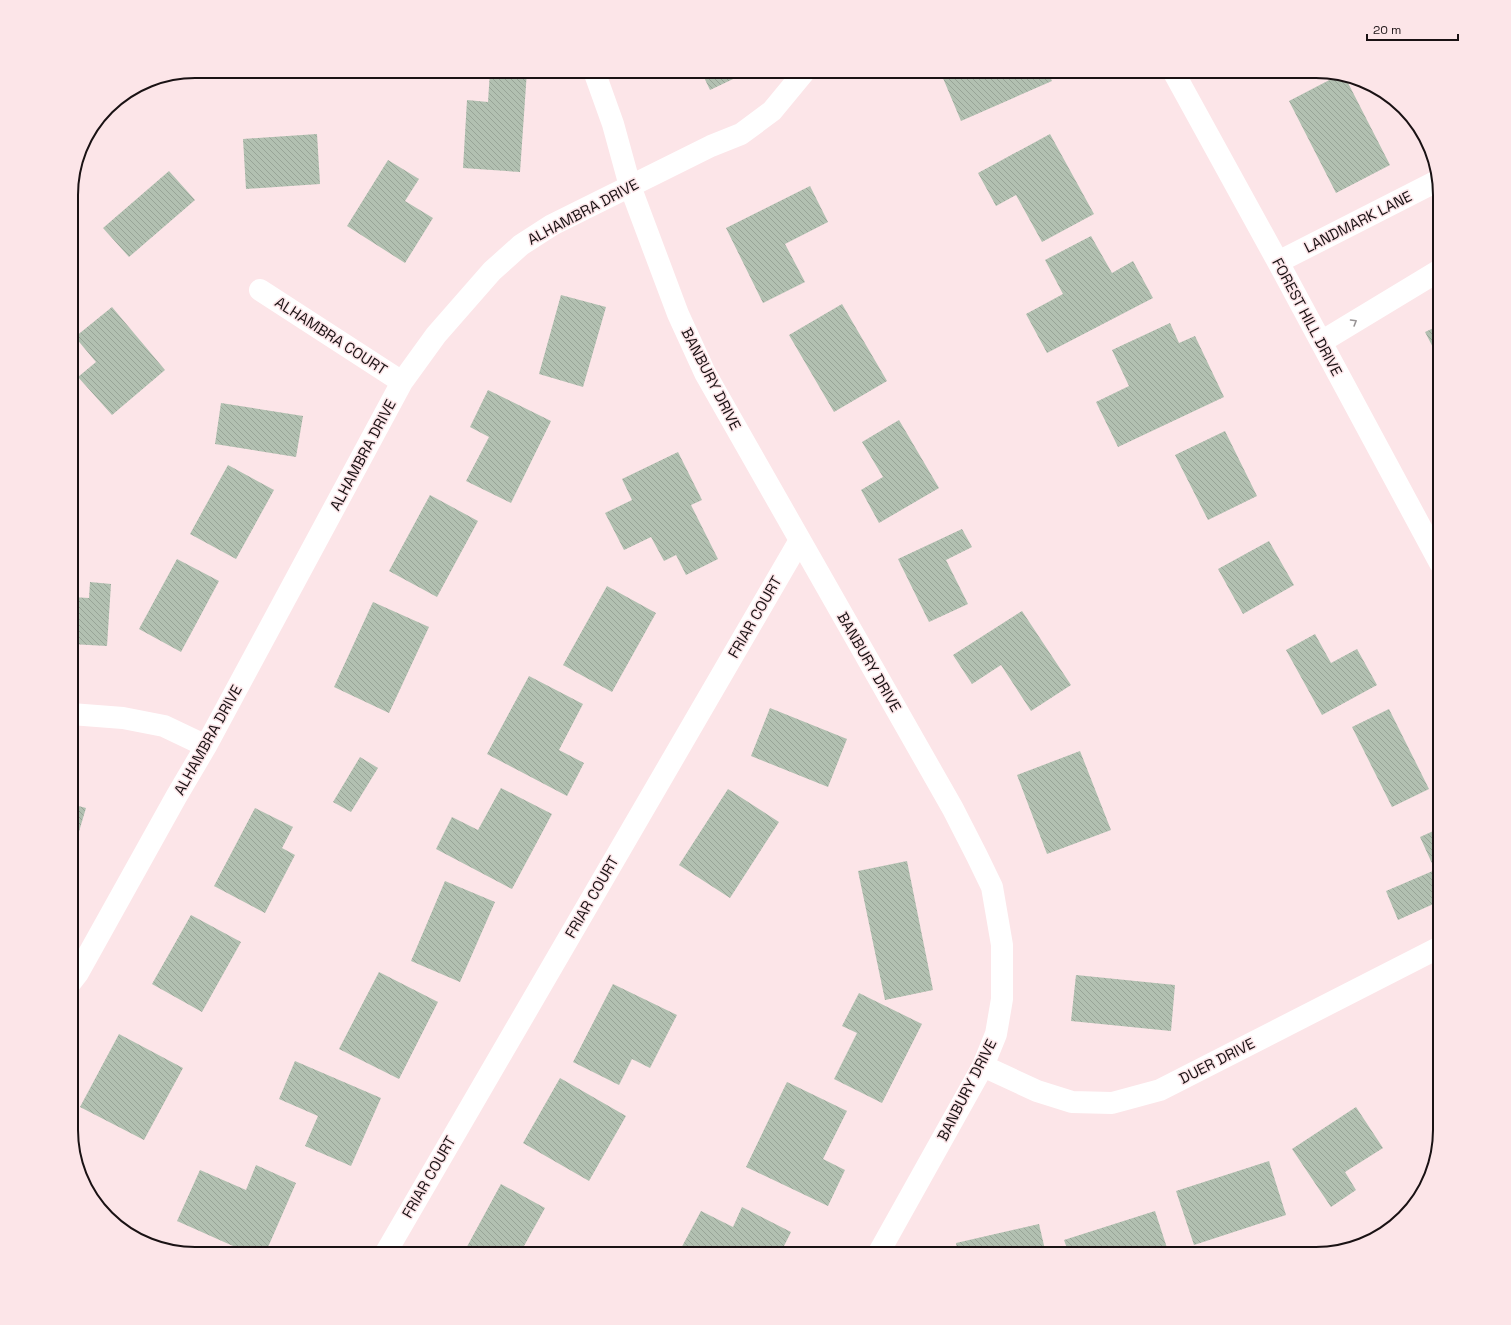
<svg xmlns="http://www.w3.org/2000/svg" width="1511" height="1325" font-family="'Space Grotesk',sans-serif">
	<defs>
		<pattern id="building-back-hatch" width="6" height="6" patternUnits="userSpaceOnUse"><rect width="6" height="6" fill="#b2c0b1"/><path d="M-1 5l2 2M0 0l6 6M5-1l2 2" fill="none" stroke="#98a497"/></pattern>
	</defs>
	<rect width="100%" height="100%" fill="#fce5e8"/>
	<path fill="url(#building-back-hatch)" d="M490,71H527L520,172L463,168L467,100L488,102Z
		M701,71H750L710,90Z
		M940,71H1047L1052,81L961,121Z
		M1267,71H1282L1269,76Z
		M1339,75L1345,77L1390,165L1336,193L1289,101Z
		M317,134L320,184L246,189L243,139Z
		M1050,134L1094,214L1042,242L1016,195L996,206L978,173Z
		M388,160L419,179L405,201L433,218L405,263L347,226Z
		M169,171L195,200L129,257L103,228Z
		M810,186L828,222L785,244L805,282L763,303L726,228Z
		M1091,236L1112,273L1133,261L1153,298L1047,353L1026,314L1063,294L1045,260Z
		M561,295L606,307L583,387L539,374Z
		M842,304L887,381L834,412L789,335Z
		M112,307L165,370L112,415L78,377L96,362L75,337Z
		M1170,323L1179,343L1195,336L1224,397L1118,447L1096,402L1129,386L1112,350Z
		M1440,325V361L1425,332Z
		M488,390L551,421L511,503L466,481L489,437L470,427Z
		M221,403L303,416L296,457L215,444Z
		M899,420L939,488L879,523L861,490L883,477L862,442Z
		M1225,431L1257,496L1208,520L1175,455Z
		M678,452L702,500L691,505L718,559L686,575L676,555L664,561L651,537L624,550L605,513L632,500L622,479Z
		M228,465L274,490L236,559L190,534Z
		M430,495L478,521L437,597L389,571Z
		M962,529L972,547L946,560L968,604L929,622L898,559Z
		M1269,541L1294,585L1243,614L1218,569Z
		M177,559L219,581L181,652L139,629Z
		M90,582L111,584L107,646L71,644V597L89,598Z
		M607,586L656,613L612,692L563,665Z
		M373,602L429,627L389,713L334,687Z
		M1022,611L1071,685L1031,711L1001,665L972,684L953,655Z
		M1315,634L1331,663L1357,649L1377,685L1322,715L1286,650Z
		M529,676L583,704L559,750L584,763L567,796L487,754Z
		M770,708L847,739L828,787L751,756Z
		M1389,709L1429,789L1392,807L1352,727Z
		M1080,751L1111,830L1047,854L1017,775Z
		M360,757L378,768L351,812L333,802Z
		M501,788L552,814L512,889L436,849L452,817L478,830Z
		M728,789L779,822L730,898L679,865Z
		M71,804L86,808L72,855H71Z
		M255,808L293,827L282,848L295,855L265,913L214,886Z
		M1440,828V901L1398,920L1386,891L1435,870L1420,837Z
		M907,861L933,990L885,1000L858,871Z
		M445,881L495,902L460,982L411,961Z
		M191,915L241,942L202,1012L152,984Z
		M379,972L438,1002L399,1079L339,1049Z
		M1076,975L1175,985L1171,1031L1071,1021Z
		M613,984L677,1015L650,1068L632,1059L619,1085L573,1062Z
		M859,993L922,1024L882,1103L834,1079L857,1033L842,1026Z
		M119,1034L183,1068L144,1140L80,1107Z
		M295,1061L381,1098L351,1166L305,1146L318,1116L279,1099Z
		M560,1078L626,1116L589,1181L523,1143Z
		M787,1082L847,1111L823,1159L845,1170L828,1206L746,1167Z
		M1356,1107L1383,1148L1345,1172L1356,1190L1331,1207L1292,1149Z
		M1269,1161L1286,1215L1194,1245L1176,1191Z
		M256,1165L296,1183L265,1254H251L177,1221L200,1170L246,1190Z
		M501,1184L545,1208L524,1246L538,1254H463Z
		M742,1207L791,1232L780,1254H678L701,1211L733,1227Z
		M1155,1211L1169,1254H1069L1064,1240Z
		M1039,1224L1046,1254H958L956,1243Z"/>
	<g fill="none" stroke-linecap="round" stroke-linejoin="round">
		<path stroke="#fff" stroke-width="22" d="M594,71L613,124L630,186L678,314L705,373L953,809L977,856L992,887L1002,945V999L996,1034L983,1066L878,1254
			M1173,71L1278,262L1440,563
			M1278,262L1437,181
			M260,290L402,382
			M1321,342L1440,270
			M71,714L123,718L164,726L206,746
			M71,982L78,973L176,797L206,746L402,382L436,335L492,271L521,245L552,225L711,146L741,134L772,111L805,71
			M983,1066L1037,1091L1072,1102L1112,1103L1160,1090L1440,947
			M385,1254L800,540"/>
	</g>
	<defs><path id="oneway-chevron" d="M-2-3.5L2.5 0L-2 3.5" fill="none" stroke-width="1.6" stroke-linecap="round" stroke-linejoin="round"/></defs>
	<use stroke="#989495" href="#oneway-chevron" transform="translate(1354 322) rotate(-31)"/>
	<g text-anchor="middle" stroke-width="3" stroke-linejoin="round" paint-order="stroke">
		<g font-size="15" fill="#1a1214" stroke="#fce5e8">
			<text transform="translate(583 212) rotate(-28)" y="5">ALHAMBRA DRIVE</text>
			<text transform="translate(1358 222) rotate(-27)" y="5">LANDMARK LANE</text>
			<text transform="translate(1307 317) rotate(62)" y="5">FOREST HILL DRIVE</text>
			<text transform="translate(331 336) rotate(33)" y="5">ALHAMBRA COURT</text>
			<text transform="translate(711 379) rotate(63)" y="5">BANBURY DRIVE</text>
			<text transform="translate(363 455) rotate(-62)" y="5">ALHAMBRA DRIVE</text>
			<text transform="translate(755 617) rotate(-60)" y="5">FRIAR COURT</text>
			<text transform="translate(869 662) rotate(60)" y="5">BANBURY DRIVE</text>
			<text transform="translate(208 740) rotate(-61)" y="5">ALHAMBRA DRIVE</text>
			<text transform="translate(592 897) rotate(-60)" y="5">FRIAR COURT</text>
			<text transform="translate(1217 1061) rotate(-27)" y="5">DUER DRIVE</text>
			<text transform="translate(967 1090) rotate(-63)" y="5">BANBURY DRIVE</text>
			<text transform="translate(429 1177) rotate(-60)" y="5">FRIAR COURT</text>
		</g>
	</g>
	<path d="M0 0H1511V1325H0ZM195 78H1316A117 117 0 0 1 1433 195V1130A117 117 0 0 1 1316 1247H195A117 117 0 0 1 78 1130V195A117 117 0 0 1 195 78Z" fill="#fce5e8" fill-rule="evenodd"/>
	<path fill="none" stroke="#1a1214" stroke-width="2" d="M195 78H1316A117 117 0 0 1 1433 195V1130A117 117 0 0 1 1316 1247H195A117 117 0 0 1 78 1130V195A117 117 0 0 1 195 78Z"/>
	<path d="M1367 34v6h91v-6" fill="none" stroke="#1a1214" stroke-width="2"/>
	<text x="1373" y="34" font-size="12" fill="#1a1214" stroke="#fce5e8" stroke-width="3" paint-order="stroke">20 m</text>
</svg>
